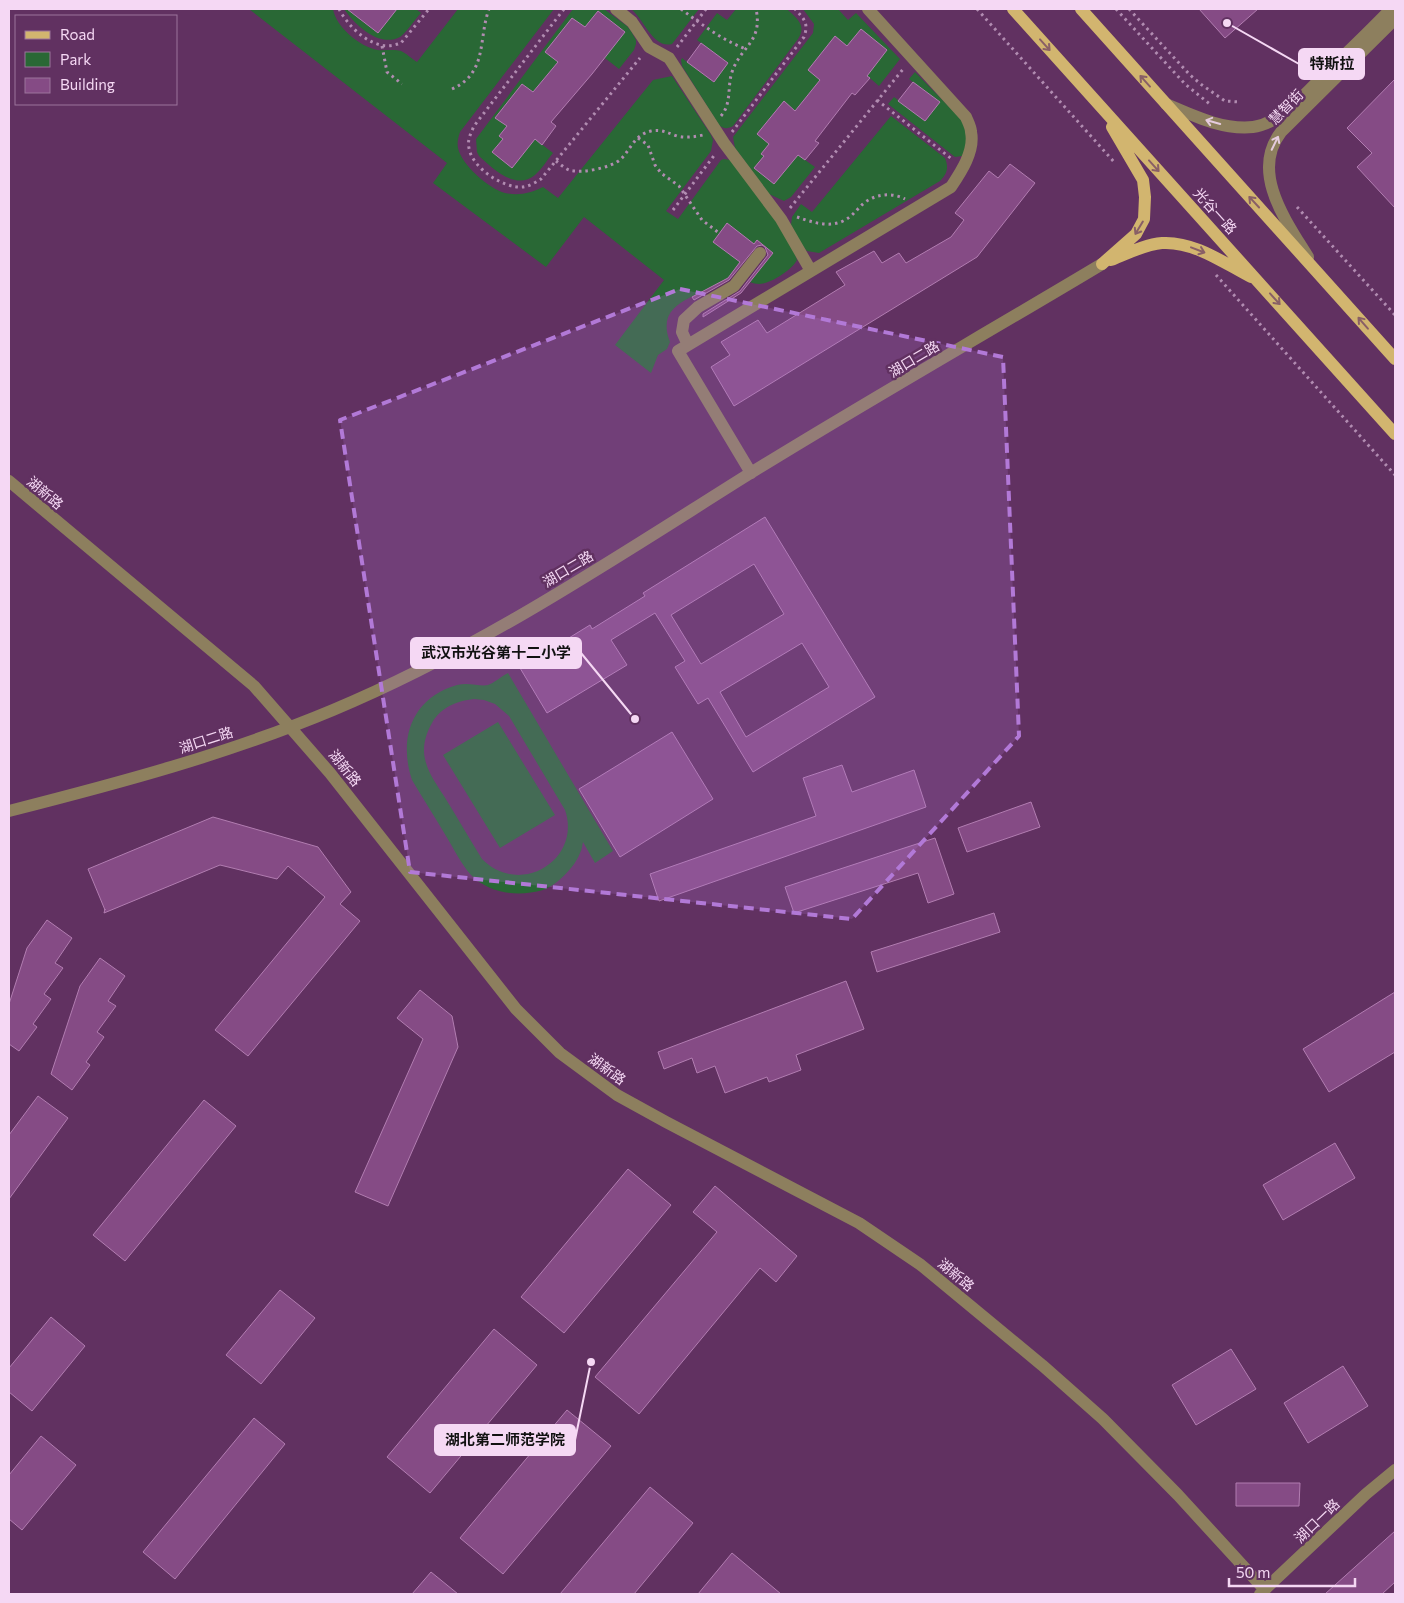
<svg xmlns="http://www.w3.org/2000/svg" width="1404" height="1603" font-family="Commissioner,'Noto Sans SC',sans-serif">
	<rect width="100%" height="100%" fill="#613161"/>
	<path fill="#296835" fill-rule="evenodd" d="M249,9H333C336,27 359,46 377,50C385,51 394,49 401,51C406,53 412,59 417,62L458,9H554L460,132C458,138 457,143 458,148C461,164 489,189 505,193C519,196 531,193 543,187L558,198L653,80L672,76L711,135L713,140L711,151L666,211L678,219L721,160L724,159L731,160C752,189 787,227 797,260C792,270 770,284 759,284C757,284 752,283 750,282L773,253L757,240L754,244L727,223L713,242L740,262C736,267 732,274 728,278C704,297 653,299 670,342L667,349L658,355L651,373L615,345L664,280L584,217L546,267L433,183L447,163Z
		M344,9H357L353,14L378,33L397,9H416L421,13C416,18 406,33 400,37C379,48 355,25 344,9Z
		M573,9H604L627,26L631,31L636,40V44L634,50L619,69L601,55L625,32L598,11L585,27L572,18L545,52L558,62L533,92L522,84L495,117L507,126L499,136L503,139L492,152L512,167L535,139L553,153C547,160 542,169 535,175C516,191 493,169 479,156L477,152L476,139Z
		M631,9H699L672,44C653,49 644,19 631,9Z
		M736,9H787C797,19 807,25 798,39L733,126C728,129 723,129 719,125L682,66L681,60L682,58L713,82L728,63L697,40L717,13L727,20Z
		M803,9H838L848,20L856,13L900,59L879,86L864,73L877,57L880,59L887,50L861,30L847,46L835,37L808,70L820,80L795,111L783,102L757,134L769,144L761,154L764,156L754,168L774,184L798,155L815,167L791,197L784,201L769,194L735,148L733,137L813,33L814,24Z
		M915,72L963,121L967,134L966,148L962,156L955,157L888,104L894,97L926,121L939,102L909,79Z
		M891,116L945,158C949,168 947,174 940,181L819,253L807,251L802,245L791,225L792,217L801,204L812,212Z
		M508,673L613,851L595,863L583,842C582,846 582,850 580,853C575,867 556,886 543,890C518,897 490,894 471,875C461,864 454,849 446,836C435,817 423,799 412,780C398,738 412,698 457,685C469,682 481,687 488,685C494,683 502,676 508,673ZM474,699L484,700L495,704L509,716L565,810C582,859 521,898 482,859C469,838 457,817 444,796C437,785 428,773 425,759C422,747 426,733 432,723C441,707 457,701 474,699Z
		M498,722L555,815L500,848L443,755Z"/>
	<path fill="#854b85" stroke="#b27db1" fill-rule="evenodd" d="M347,9H397L378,33Z
		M1199,9H1258L1225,38Z
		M598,11L625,32L592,74L551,122L556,126L542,145L535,139L512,168L492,152L503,139L499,136L507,126L495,118L522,84L533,92L558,62L545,52L572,18L585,27Z
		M861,29L887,50L867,76L870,78L855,95L852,93L815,141L819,143L805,160L798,155L774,184L754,168L764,156L761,154L769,144L757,134L784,101L795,111L820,80L808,70L835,36L847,46Z
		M701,43L728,63L714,82L687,62Z
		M1395,79V208L1357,167L1372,153L1347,128Z
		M913,82L940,102L925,121L898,101Z
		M1010,164L1035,183L977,257L734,406L711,367L730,355L721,342L758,320L767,333L845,285L836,272L874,251L882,263L899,253L906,263L951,237L964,220L955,213L989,171L998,178Z
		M727,223L754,244L757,240L773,253L741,293L703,317V314L740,291L768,255L765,247L762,245L757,246L729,280L694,300L692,297L728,278L740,262L713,242Z
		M765,517L875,697L753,772L708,698L698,704L675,667L685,661L655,613L611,640L627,665L547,713L520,668L590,625L592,629L645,596L643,593ZM754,564L784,614L701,664L671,615ZM802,643L829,687L746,737L720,692Z
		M672,732L713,799L620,857L579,789Z
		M842,765L852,792L914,770L926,807L659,901L650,874L816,816L803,778Z
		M1031,802L1040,827L967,852L958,828Z
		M213,817L318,847L351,892L340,904L360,921L248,1056L215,1030L325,897L288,866L277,879L220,865L104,913L105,909V910L88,869Z
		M935,838L954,894L928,903L918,873L794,913L785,887Z
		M994,913L1000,932L877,972L871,952Z
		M47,920L72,938L55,963L63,968L44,994L51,999L33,1024L37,1027L19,1051L9,1044V1004L27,948Z
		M100,958L125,976L108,1001L116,1006L97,1032L104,1037L86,1062L90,1065L72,1090L51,1074L80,986Z
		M846,981L864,1029L796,1055L801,1070L769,1082L767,1077L725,1093L715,1066L697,1073L692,1058L664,1069L658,1052Z
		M420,990L452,1016L458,1047L388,1206L355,1192L423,1039L397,1018Z
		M1395,992V1052L1329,1092L1303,1049Z
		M38,1096L68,1118L9,1199V1135Z
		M204,1100L236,1126L125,1261L93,1235Z
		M1335,1143L1355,1178L1283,1220L1263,1185Z
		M628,1169L671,1205L564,1333L521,1297Z
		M715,1186L797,1256L776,1282L760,1268L639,1414L595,1377L717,1232L693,1212Z
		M280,1290L315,1318L261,1384L226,1355Z
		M51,1317L85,1346L32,1411L9,1392V1368Z
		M494,1329L537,1365L430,1493L387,1457Z
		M1231,1349L1256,1389L1196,1425L1172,1385Z
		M1343,1366L1368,1406L1308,1443L1284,1403Z
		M567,1410L611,1446L503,1574L460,1538Z
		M254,1418L285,1444L175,1579L143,1552Z
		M41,1436L76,1465L22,1530L9,1519V1475Z
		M1236,1483H1300L1299,1506H1236Z
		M650,1487L693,1523L634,1594H560Z
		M1395,1531V1582L1382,1594H1325Z
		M732,1553L781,1594H698Z
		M431,1572L458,1594H412Z"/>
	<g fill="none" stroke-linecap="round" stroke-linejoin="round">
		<path stroke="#b18cb1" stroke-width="3" stroke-dasharray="2.5 4" stroke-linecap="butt" d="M339,9C347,24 363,41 381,45C388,47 395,45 401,43L429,9
			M564,9L474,126C471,133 467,140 469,148C472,168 504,189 523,187C530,186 536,182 541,179L640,58
			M681,9C701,24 722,40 746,49
			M977,9L1115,163
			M1116,9L1185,84L1211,105
			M1129,9L1190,75L1202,85L1225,101L1240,102
			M382,46L387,72L402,84
			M677,47L706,9
			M452,89C488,73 478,39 489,9
			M877,100L953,160
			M721,116C732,103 727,87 732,72C741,46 763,42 756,9
			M732,132L804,37C809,23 804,19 795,9
			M638,138L648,145L655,165L661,173L679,186L702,220L719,233
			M556,161C560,164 564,168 569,170C581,174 611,168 621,159C631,149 634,135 651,131C661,129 668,133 677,136C686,138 694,137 703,135
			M1297,207L1395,315
			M790,208L904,68
			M673,210L716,153
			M797,217C812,222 828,228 843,221C852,217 857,209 864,203C876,194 891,192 905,199
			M1216,275L1395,475"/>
		<path stroke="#8d7f5e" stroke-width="12" d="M616,9L632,22L649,47L669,58L724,143L781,219L811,271
			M1166,104C1194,116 1222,130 1253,127C1280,124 1308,91 1326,73C1348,52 1370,31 1391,9
			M1308,257C1286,221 1250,172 1281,132L1395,19
			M688,345L682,332L684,320L698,307L734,286L760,253
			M751,473L678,351L951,187C961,172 975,151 971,132C971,127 968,122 966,117L868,9
			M9,481L254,686L330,773L516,1009L560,1053L617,1095L666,1122L859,1223L921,1265L1042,1365L1103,1419L1178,1495L1265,1590
			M9,811C119,783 228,754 333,710C477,650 609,562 741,479C860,405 982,336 1102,264
			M1260,1594L1366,1494L1395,1470"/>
		<path stroke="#d2b56f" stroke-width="12" d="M1013,9L1395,434
			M1081,9L1395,359
			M1111,260C1126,254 1146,244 1162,243C1194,241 1224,263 1251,277
			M1102,264L1136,234L1144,219L1145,197L1143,180L1112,127"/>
	</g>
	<defs><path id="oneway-shaft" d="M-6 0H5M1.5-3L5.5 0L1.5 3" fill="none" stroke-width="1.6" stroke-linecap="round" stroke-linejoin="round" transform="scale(1.25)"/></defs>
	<g stroke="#895f66">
		<use href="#oneway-shaft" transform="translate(1045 45) rotate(48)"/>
		<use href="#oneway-shaft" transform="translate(1145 81) rotate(-132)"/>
		<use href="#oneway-shaft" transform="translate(1154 166) rotate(48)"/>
		<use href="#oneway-shaft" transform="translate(1254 202) rotate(-133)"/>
		<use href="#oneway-shaft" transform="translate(1139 228) rotate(121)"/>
		<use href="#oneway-shaft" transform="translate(1198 250) rotate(21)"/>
		<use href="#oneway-shaft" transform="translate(1275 299) rotate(48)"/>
		<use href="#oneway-shaft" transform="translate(1363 323) rotate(-131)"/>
	</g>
	<g stroke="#e5cbde">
		<use href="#oneway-shaft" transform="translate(1213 122) rotate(-164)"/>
		<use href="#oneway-shaft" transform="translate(1275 143) rotate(-64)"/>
	</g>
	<path fill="#b279d7" fill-opacity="0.2" stroke="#b279d7" stroke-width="4" stroke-dasharray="10 6" stroke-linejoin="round" d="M680,289L1003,357L1019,736L852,919L410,872L340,420Z"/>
	<g text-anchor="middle" stroke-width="5" stroke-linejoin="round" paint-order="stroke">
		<g font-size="14" fill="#f5d8f4" stroke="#613161">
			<text transform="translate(1286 107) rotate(-46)" y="5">慧智街</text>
			<text transform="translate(1215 211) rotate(48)" y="5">光谷一路</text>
			<text transform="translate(914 359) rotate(-31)" y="5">湖口二路</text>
			<text transform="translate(45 493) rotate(40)" y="5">湖新路</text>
			<text transform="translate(568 569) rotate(-31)" y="5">湖口二路</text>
			<text transform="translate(206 740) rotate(-18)" y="5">湖口二路</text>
			<text transform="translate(345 768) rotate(51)" y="5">湖新路</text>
			<text transform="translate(607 1069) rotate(36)" y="5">湖新路</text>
			<text transform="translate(956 1275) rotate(40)" y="5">湖新路</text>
			<text transform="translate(1317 1521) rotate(-44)" y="5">湖口一路</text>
		</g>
	</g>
	<path fill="none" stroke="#f5d8f4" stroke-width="2" d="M1227 23L1299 64M635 719L581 653M591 1362L575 1440"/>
	<g fill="#f5d8f4" stroke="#613161" stroke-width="2">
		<circle cx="1227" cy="23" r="5"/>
		<circle cx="635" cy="719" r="5"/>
		<circle cx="591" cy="1362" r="5"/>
	</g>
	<g fill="#f5d8f4" stroke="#f5d8f4" stroke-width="2">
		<rect x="1299" y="49" width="65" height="30" rx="5"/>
		<rect x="411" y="638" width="170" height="30" rx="5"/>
		<rect x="435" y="1425" width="140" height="30" rx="5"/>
	</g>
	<g font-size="15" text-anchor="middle" font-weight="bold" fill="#111">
		<text x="1332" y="69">特斯拉</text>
		<text x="496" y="658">武汉市光谷第十二小学</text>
		<text x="505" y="1445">湖北第二师范学院</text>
	</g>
	<rect width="1404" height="1603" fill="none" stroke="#f5d8f4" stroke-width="20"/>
	<rect x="15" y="15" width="162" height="90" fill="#613161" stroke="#9c749c"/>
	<rect x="25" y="31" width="25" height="8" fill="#d2b56f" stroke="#9c749c"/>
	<text x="60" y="40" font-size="15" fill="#f5d8f4">Road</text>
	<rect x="25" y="52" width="25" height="15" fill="#296835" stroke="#9c749c"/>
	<text x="60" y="65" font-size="15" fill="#f5d8f4">Park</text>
	<rect x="25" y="78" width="25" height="15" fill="#854b85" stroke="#9c749c"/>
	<text x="60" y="90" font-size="15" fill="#f5d8f4">Building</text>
	<path d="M1229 1578v8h126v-8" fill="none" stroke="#f5d8f4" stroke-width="2.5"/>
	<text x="1236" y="1578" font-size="15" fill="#f5d8f4" stroke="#613161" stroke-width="4" paint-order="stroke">50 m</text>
</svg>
